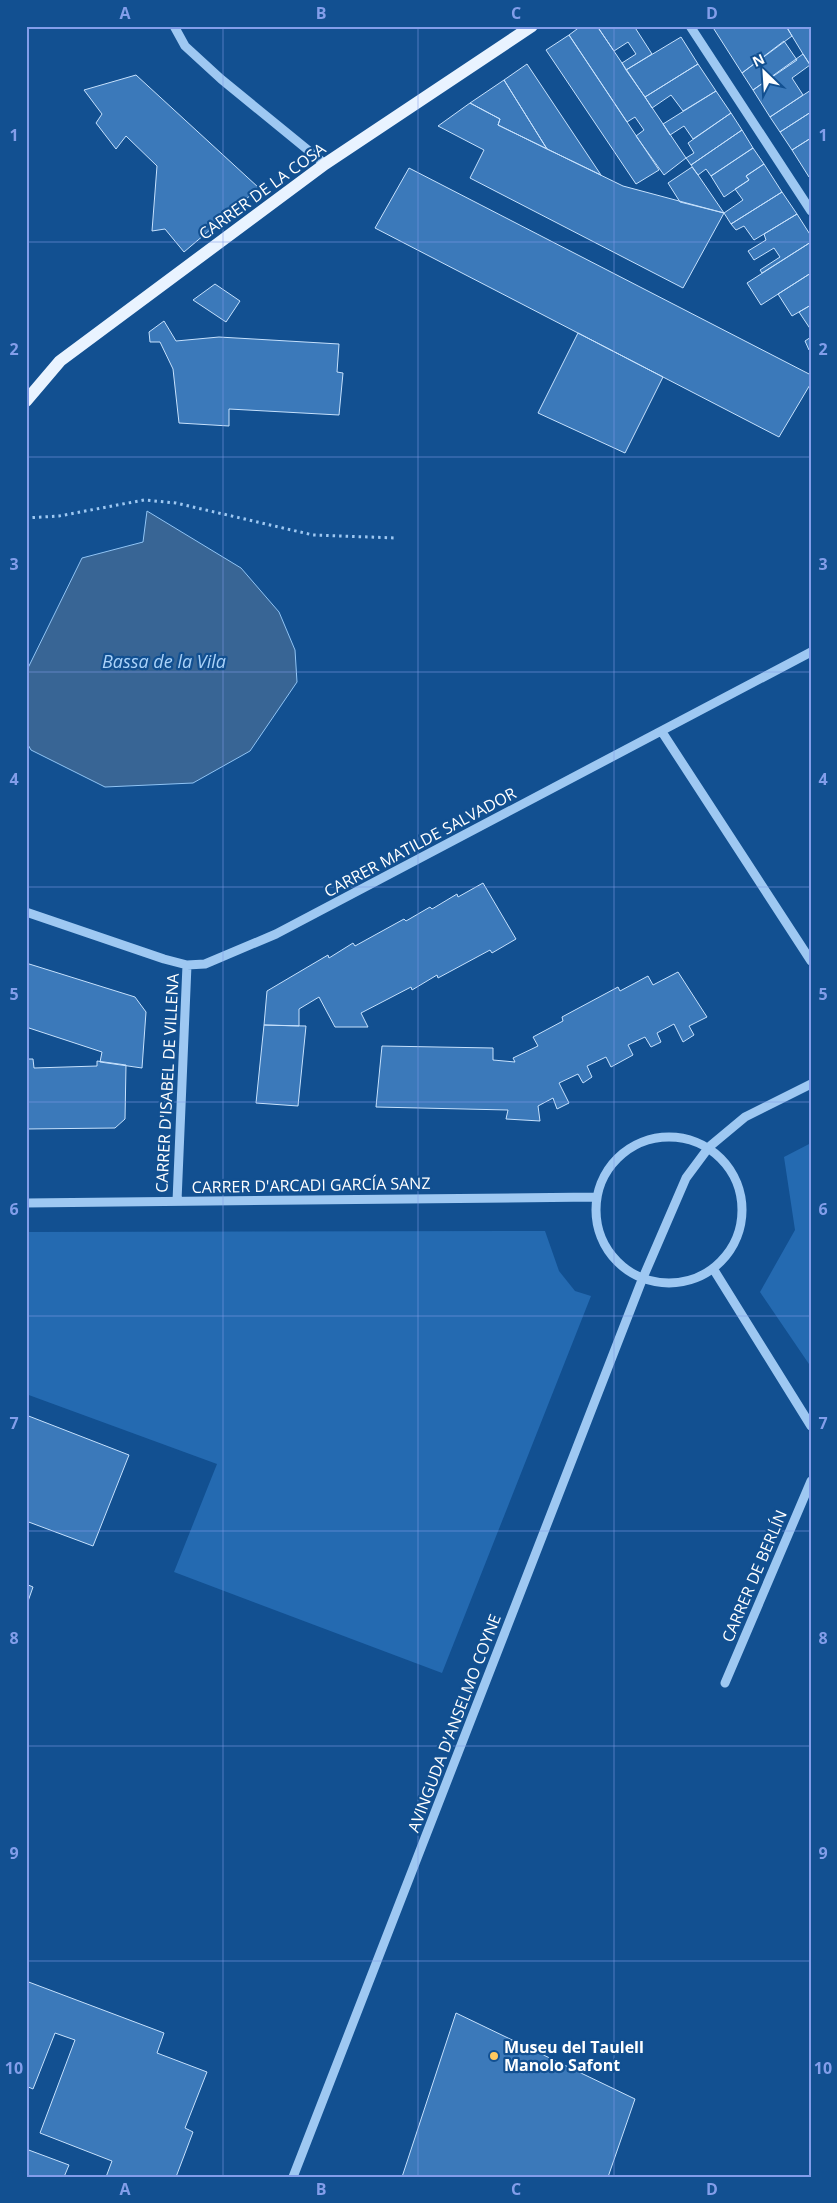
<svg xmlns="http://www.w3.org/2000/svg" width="837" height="2203" font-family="'Open Sans',sans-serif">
	<rect width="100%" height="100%" fill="#125091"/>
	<path fill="#246ab1" d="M811,1143V1367L760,1292L795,1230L784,1157Z
		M545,1231L559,1271L575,1291L591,1296L442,1673L174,1572L217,1464L26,1394V1232Z"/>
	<path fill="#386595" stroke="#90c4f5" d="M147,511L241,568L279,612L295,650L297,682L250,751L193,783L105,787L31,750L26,741V672L82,558L143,542Z"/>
	<path fill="#3b79ba" stroke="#c6e1fd" d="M581,26H597L686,158L664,175L636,136L644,130L635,117L627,122L569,35Z
		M597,26H634L652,54L626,70L622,63L636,54L628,42L614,51Z
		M712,26H786L792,36L742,73Z
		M786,26H811V66L803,54Z
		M569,35L659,170L636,184L546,50Z
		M681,37L698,64L645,97L626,70Z
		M784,41L797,60L753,90L742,73Z
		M803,54L810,65L792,78L803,95L770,117L753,90Z
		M527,64L601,175L547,149L504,80Z
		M698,64L716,91L683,111L671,95L652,108L645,97Z
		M136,75L259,188L184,252L165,229L152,231L157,166L126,136L116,149L96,123L102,114L84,90Z
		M504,80L547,149L498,125L500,119L470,103Z
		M811,90V112L780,132L770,117Z
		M716,91L731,113L693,139L684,126L670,135L663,124Z
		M470,103L500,119L498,125L623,186L724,213L683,288L470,178L484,150L438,126Z
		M811,112V138L792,150L780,132Z
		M731,113L742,130L691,165L686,158L694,153L688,143Z
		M742,130L753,148L711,176L706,169L698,175L691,165Z
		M811,138V176L809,177L792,150Z
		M753,148L764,164L746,176L749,180L724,197L711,176Z
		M764,164L782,192L731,224L724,213L743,200L735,189L749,180L746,176Z
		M692,167L698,175L724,213L680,202L668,183Z
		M409,168L811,375V383L779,437L375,228Z
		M782,192L797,214L754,240L744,226L736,230L731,224Z
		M797,214L811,236V242L762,273L760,270L780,257L774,248L754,260L748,251L766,240L764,234Z
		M811,242V273L761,305L747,283Z
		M811,273V305L792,316L778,294Z
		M215,284L240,301L226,322L193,300Z
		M811,305V330L799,312Z
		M164,321L176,341L219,337L339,344L337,372L343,373L339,415L229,409V426L179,423L173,369L160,342H150L149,332Z
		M578,333L663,377L625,453L538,413Z
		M811,337V349L809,350L805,341Z
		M483,883L516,939L492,953L490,950L438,978L437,975L412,990L411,987L361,1013L368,1027H335L319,997L299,1009V1026L264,1025L267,991L328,955L329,958L353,943L355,946L404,919L406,921L430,907L432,909L457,894L458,897Z
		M26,963L135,997L146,1012L142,1068L100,1062L102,1052L26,1027Z
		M678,972L707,1017L689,1026L694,1035L683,1042L674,1024L657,1033L661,1042L651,1047L645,1037L628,1045L633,1055L611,1067L606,1057L587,1066L592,1077L583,1083L578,1074L559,1083L569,1103L557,1109L553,1098L538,1106L540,1121L506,1119L508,1110L376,1107L382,1046L493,1048V1060L515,1062L513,1058L538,1046L533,1037L563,1021L562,1017L618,987L620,991L648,976L653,985Z
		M264,1025L306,1026L298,1106L256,1103Z
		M26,1059H33L34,1068L97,1066V1061L126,1065L125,1119L115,1128L26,1129Z
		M26,1415L129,1455L93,1546L26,1521Z
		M26,1584L33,1587L26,1607Z
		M26,1981L164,2033L157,2053L207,2072L185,2128L193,2132L176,2177H106L112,2161L40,2133L75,2040L55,2033L33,2089L26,2086Z
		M456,2013L635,2099L608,2177H402Z
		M26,2149L69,2165L64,2177H26Z"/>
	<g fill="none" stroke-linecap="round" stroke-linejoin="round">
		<path stroke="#9ec8f2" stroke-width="3" stroke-dasharray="2.5 4" stroke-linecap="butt" d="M26,518L59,516L144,500L176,503L313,535L397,538"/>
		<path stroke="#9ec8f2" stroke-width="9" d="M174,26L185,46L221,79L325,164
			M690,26L811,211
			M662,732L811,961
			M26,912L164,959L187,965L205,964L276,934L811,652
			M596 1210a73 73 0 1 1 146 0a73 73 0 1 1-146 0Z
			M177,1201L187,965
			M26,1203L595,1197
			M714,1270L811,1426
			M725,1683L811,1481
			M293,2177L642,1280L686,1178L709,1147L745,1117L811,1084"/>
		<path stroke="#e9f3ff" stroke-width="12" d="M26,401L60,361L325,164L532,26"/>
	</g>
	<path fill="none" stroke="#839eea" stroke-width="1" stroke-opacity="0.55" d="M223,26V2177M418,26V2177M614,26V2177M26,242H811M26,457H811M26,672H811M26,887H811M26,1102H811M26,1316H811M26,1531H811M26,1746H811M26,1961H811"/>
	<circle fill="#ffc95f" stroke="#125091" stroke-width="2" cx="494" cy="2056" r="5"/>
	<g text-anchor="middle" stroke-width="4.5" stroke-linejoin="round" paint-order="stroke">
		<g font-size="16" fill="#fff" stroke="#125091">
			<text transform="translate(262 191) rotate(-36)" y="6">CARRER DE LA COSA</text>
			<text transform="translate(420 842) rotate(-28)" y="6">CARRER MATILDE SALVADOR</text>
			<text transform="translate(167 1083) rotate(-87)" y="6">CARRER D'ISABEL DE VILLENA</text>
			<text transform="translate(311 1185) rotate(-1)" y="6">CARRER D'ARCADI GARCÍA SANZ</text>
			<text transform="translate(754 1576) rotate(-67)" y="6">CARRER DE BERLÍN</text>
			<text transform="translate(454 1723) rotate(-69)" y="6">AVINGUDA D'ANSELMO COYNE</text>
		</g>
		<g font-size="16" font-weight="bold" fill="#fff" stroke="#125091" text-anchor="start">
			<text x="504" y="2053">Museu del Taulell<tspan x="504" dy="18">Manolo Safont</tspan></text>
		</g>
		<g font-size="18" font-style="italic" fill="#aad2f9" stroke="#125091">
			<text x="164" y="668">Bassa de la Vila</text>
		</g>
	</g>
	<rect width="837" height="2203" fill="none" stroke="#125091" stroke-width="55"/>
	<g transform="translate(764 72) rotate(335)" stroke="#125091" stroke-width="4" paint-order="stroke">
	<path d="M0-4L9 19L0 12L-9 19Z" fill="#ffffff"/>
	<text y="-8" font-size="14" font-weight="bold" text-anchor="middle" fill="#ffffff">N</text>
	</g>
	<rect x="28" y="28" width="782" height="2148" fill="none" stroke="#839eea" stroke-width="2"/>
	<g font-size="16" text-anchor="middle" font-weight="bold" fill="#839eea">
		<text x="125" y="19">A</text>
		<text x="321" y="19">B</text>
		<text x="516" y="19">C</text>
		<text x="712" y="19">D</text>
		<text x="14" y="141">1</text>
		<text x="823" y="141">1</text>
		<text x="14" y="355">2</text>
		<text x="823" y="355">2</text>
		<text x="14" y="570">3</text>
		<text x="823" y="570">3</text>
		<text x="14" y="785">4</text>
		<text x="823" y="785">4</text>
		<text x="14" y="1000">5</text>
		<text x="823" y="1000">5</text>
		<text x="14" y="1215">6</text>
		<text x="823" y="1215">6</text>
		<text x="14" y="1429">7</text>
		<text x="823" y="1429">7</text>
		<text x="14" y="1644">8</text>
		<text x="823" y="1644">8</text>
		<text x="14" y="1859">9</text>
		<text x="823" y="1859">9</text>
		<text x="14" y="2074">10</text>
		<text x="823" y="2074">10</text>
		<text x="125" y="2195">A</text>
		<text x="321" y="2195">B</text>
		<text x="516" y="2195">C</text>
		<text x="712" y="2195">D</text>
	</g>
</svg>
